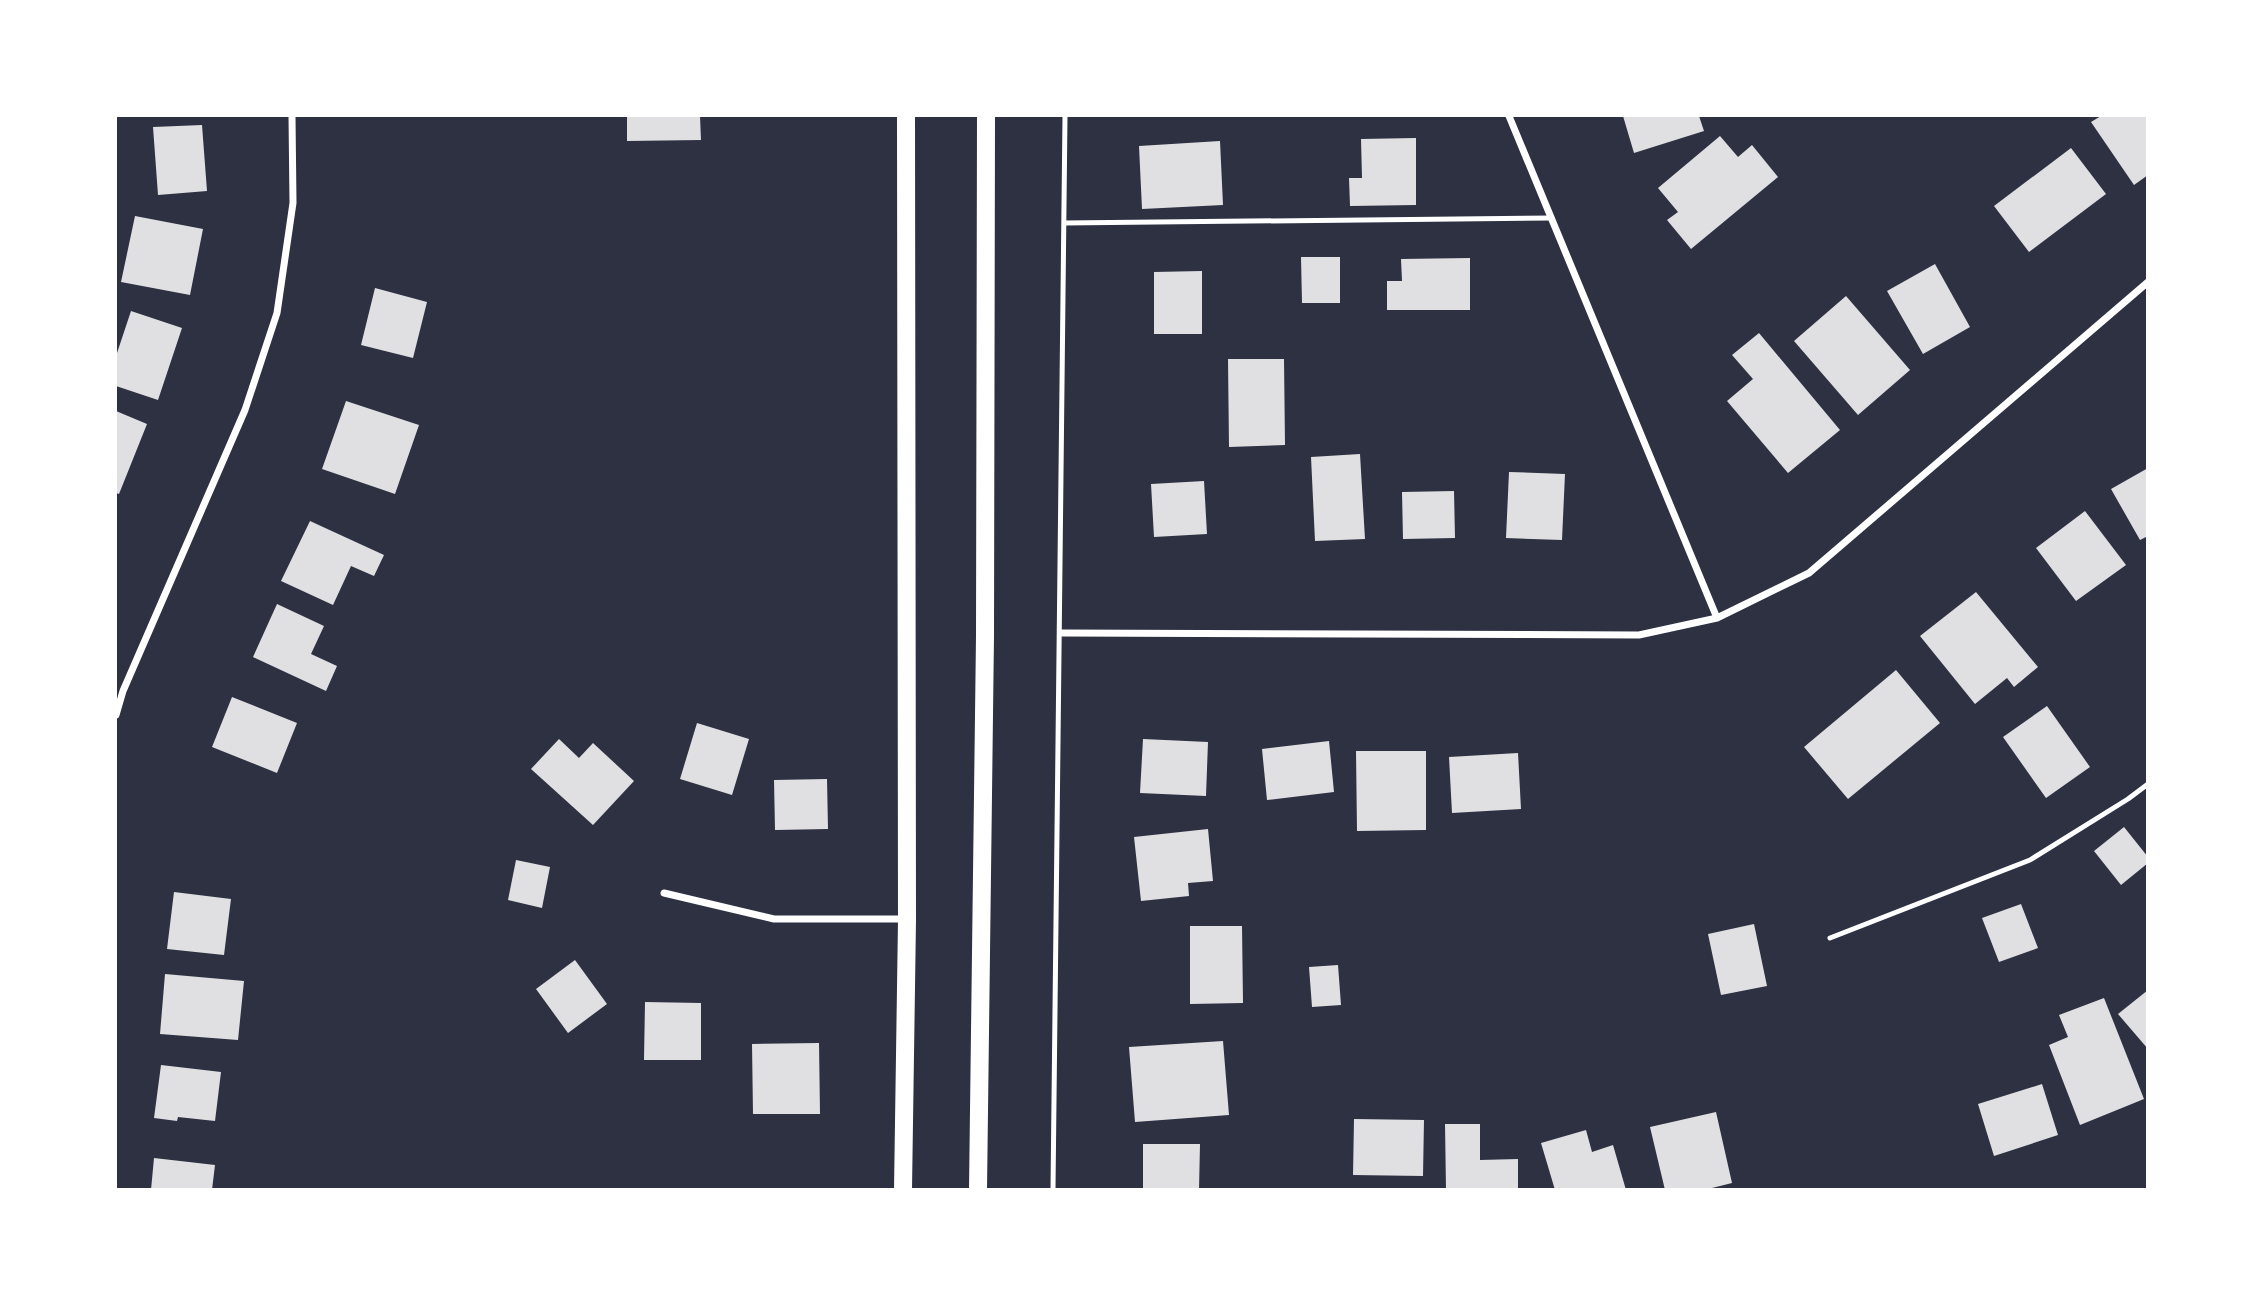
<svg xmlns="http://www.w3.org/2000/svg" width="2263" height="1305" font-family="Poppins,sans-serif">
	<rect width="100%" height="100%" fill="#2d3142"/>
	<path fill="#e0e0e3" d="M627,116H700L701,140L627,141Z
		M1623,116H1699L1704,131L1634,153Z
		M2101,116H2148V175L2134,185L2091,122Z
		M202,125L207,191L158,195L153,127Z
		M1720,136L1738,157L1752,145L1778,177L1691,249L1667,220L1678,212L1658,188Z
		M1416,138V205L1350,206L1349,178H1362L1361,139Z
		M1220,141L1223,205L1142,209L1139,146Z
		M2071,148L2106,194L2029,252L1994,206Z
		M135,216L203,229L190,295L121,282Z
		M1301,257H1340V303H1302Z
		M1470,258V310H1387V281H1402L1401,259Z
		M1935,264L1970,327L1923,354L1887,291Z
		M1202,271V334H1154V272Z
		M375,288L427,302L413,358L361,345Z
		M1846,296L1910,370L1858,415L1794,341Z
		M131,311L182,328L158,400L116,386V356Z
		M1759,333L1840,430L1788,473L1727,401L1753,379L1732,355Z
		M1228,359H1284L1285,445L1229,447Z
		M346,401L419,425L395,494L322,469Z
		M116,411L147,424L119,494L116,493Z
		M1360,454L1365,539L1315,541L1311,457Z
		M2148,468V536L2140,540L2111,489Z
		M1509,472L1565,474L1562,540L1506,538Z
		M1204,481L1207,534L1154,537L1151,484Z
		M1454,491L1455,538L1403,539L1402,492Z
		M2085,511L2126,565L2076,601L2036,548Z
		M310,521L384,555L374,576L351,566L333,605L281,581Z
		M1976,592L2038,667L2014,687L2007,678L1975,704L1920,636Z
		M277,604L324,626L311,654L337,666L326,691L253,657Z
		M1896,670L1940,723L1848,799L1804,747Z
		M232,697L297,723L277,773L212,747Z
		M2047,706L2090,767L2046,798L2003,737Z
		M697,723L749,739L732,795L680,779Z
		M559,739L579,758L593,743L634,781L593,825L531,769Z
		M1143,739L1208,742L1206,796L1140,793Z
		M1329,741L1334,792L1267,800L1262,749Z
		M1356,751H1426V830L1357,831Z
		M1518,753L1521,809L1452,813L1449,757Z
		M827,779L828,829L775,830L774,780Z
		M2124,827L2148,857V863L2121,885L2094,851Z
		M1208,829L1213,881L1188,883L1189,896L1141,901L1134,837Z
		M516,860L550,867L542,908L508,900Z
		M174,892L231,899L224,955L167,949Z
		M2021,904L2038,948L1999,962L1982,918Z
		M1754,924L1767,986L1721,995L1708,934Z
		M1190,926H1242L1243,1003L1190,1004Z
		M575,960L607,1004L568,1033L536,989Z
		M1338,965L1341,1005L1312,1007L1309,967Z
		M165,974L244,981L238,1040L160,1034Z
		M2148,990V1049L2118,1014Z
		M2104,998L2144,1099L2080,1125L2049,1045L2068,1037L2059,1015Z
		M645,1002L701,1003V1060H644Z
		M1223,1041L1229,1115L1135,1122L1129,1047Z
		M819,1043L820,1114H753L752,1044Z
		M161,1065L221,1072L215,1121L178,1117L177,1121L154,1118Z
		M2042,1084L2058,1135L1994,1156L1978,1104Z
		M1716,1112L1732,1183L1704,1190H1665L1650,1127Z
		M1354,1119L1424,1120L1423,1176L1353,1175Z
		M1445,1124H1480V1160L1518,1159V1190H1446Z
		M1586,1130L1592,1152L1613,1145L1626,1190H1555L1541,1143Z
		M1143,1144H1200L1199,1190H1143Z
		M154,1158L215,1165L212,1190H151Z"/>
	<g fill="none" stroke-linecap="round" stroke-linejoin="round">
		<path stroke="#fff" stroke-width="5" d="M1064,223L1552,218
			M1830,938L2030,860L2128,799L2148,784
			M1053,1190L1065,116"/>
		<path stroke="#fff" stroke-width="7" d="M1509,116L1717,618
			M1061,633L1639,635L1717,618L1809,573L2148,282
			M116,715L123,691L245,410L277,313L293,203L292,116
			M664,893L774,919H907"/>
		<path stroke="#fff" stroke-width="18" d="M903,1190L907,920L906,116
			M978,1190L985,636L986,116"/>
	</g>
	<rect width="2263" height="1305" fill="none" stroke="#ffffff" stroke-width="234"/>
</svg>
